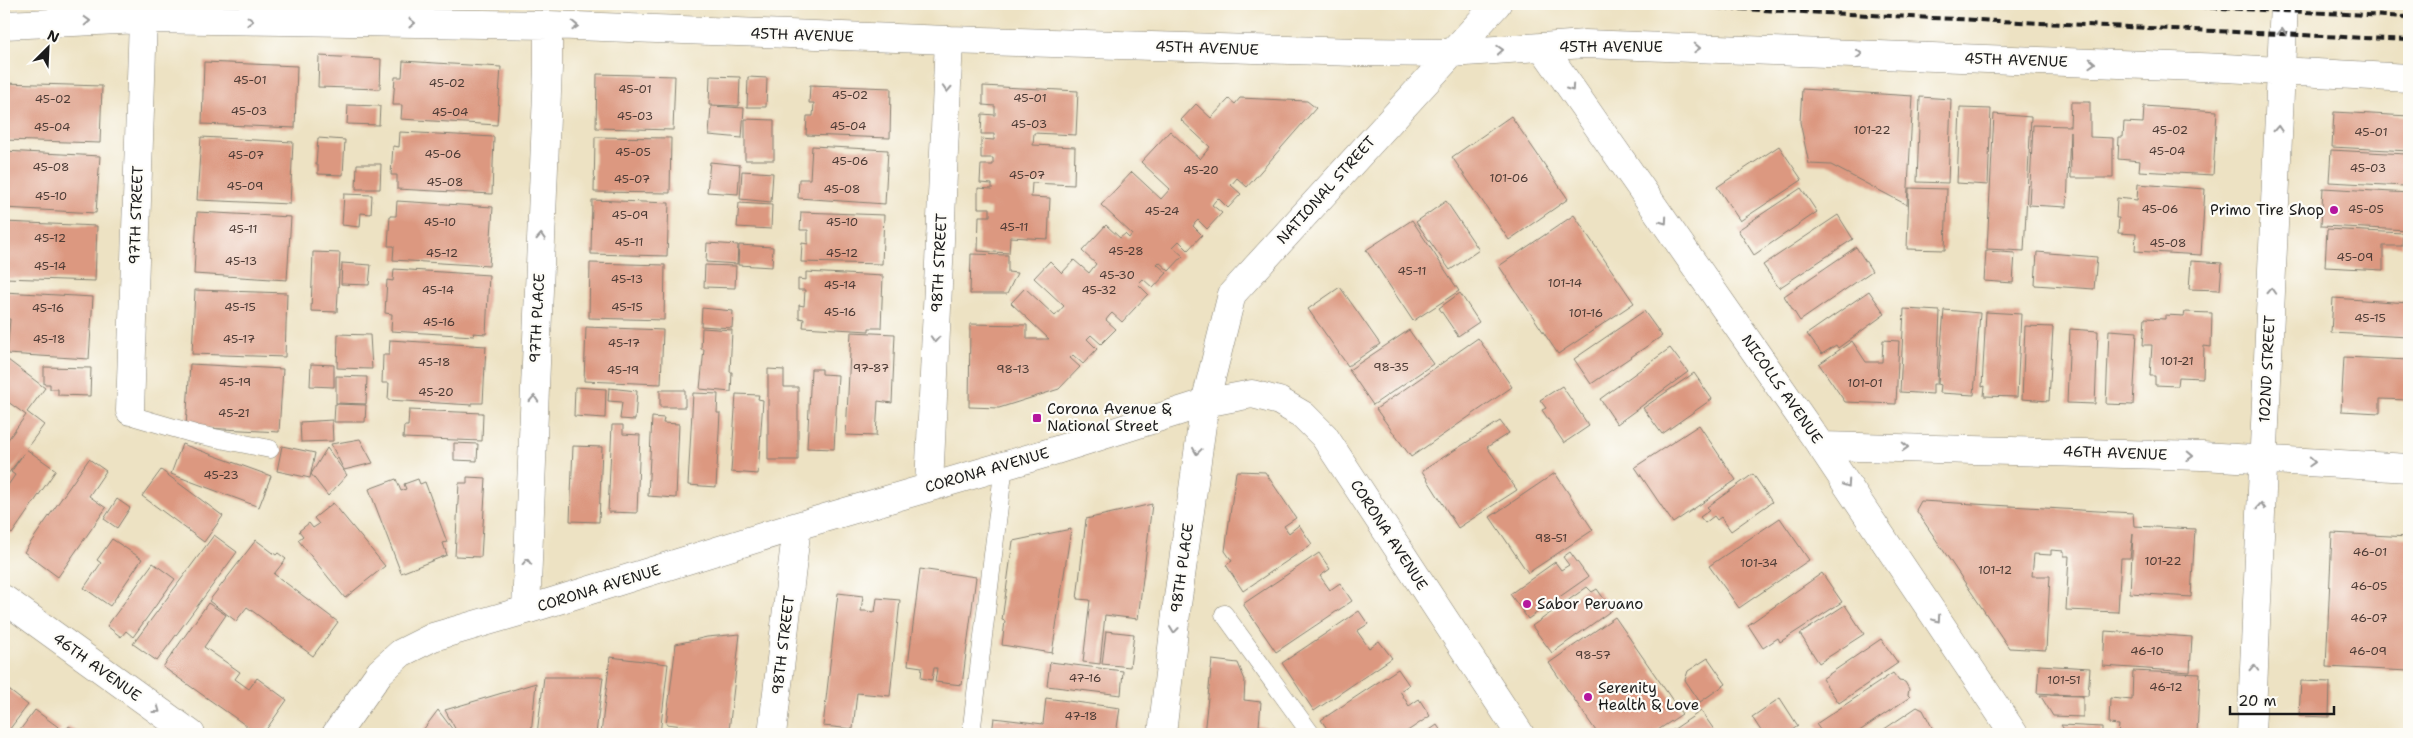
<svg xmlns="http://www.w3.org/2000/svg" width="2413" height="738" font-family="'Shantell Sans',sans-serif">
	<rect width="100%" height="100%" fill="#fdfcf7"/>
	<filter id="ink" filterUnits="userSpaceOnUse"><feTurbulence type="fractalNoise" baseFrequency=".02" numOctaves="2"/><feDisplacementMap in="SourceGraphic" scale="10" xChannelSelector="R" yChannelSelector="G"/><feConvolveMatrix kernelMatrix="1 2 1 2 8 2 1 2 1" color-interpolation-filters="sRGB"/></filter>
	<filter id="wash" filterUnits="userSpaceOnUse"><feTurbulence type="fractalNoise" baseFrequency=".0096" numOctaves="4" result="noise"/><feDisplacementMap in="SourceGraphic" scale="20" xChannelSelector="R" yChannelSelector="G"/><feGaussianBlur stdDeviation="1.12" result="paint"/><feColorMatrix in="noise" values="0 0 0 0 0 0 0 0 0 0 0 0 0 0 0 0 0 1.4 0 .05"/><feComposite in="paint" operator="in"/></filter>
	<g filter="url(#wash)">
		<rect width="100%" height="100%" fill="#ede2c3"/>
		<g id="blocks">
			<path fill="#dc9880" d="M319,56L381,59L380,89L318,87Z
				M403,61L501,67L497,125L401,119L402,105H393L395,77H402Z
				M204,62L297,66L295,128L202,124Z
				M597,74L675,76L673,130L596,128Z
				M710,76L740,77L739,106L709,105Z
				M748,77L767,78L766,107H747Z
				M4,83L102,86L100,143L4,140Z
				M810,85L891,88L890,138L806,135L807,116H813L814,103H809Z
				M983,86L1078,91L1076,135L1034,133L1033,145L1075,147L1074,185L1032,183L1031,197L1050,198L1048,239L1010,237L1009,253L978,251L979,216H990V208H978V188L992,189V184L980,183L981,165H993V158H981V139L994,140V134H981L982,114L995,115V106L983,105Z
				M1802,89L1913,96L1907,205L1831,165L1809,164L1800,122Z
				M1920,97L1951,99L1948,183L1917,182Z
				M1240,98L1307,101L1316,108L1247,187L1237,178L1231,185L1241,194L1228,208L1218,198L1215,201L1212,205L1222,213L1207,229L1198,220L1195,223L1193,226L1202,235L1188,250L1179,241L1173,247L1183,256L1169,271L1159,262L1157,264L1167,273L1153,288L1143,279L1138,284L1148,294L1122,322L1112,313L1109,316L1106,320L1116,329L1101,344L1091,335L1087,339L1097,349L1083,364L1073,355L1070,358L1080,367L1059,389L999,408L969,407L970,324L1027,325V339H1049L1011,303L1025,288L1055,316L1064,306L1034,278L1050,261L1062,273L1074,260L1089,273L1096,264L1082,251L1106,225L1120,238L1125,234L1129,238L1132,234L1101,205L1132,172L1161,199L1170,189L1141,162L1170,131L1200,159L1210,147L1181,120L1196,104L1211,118L1229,99L1235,104Z
				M2071,102H2090V137L2113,138V178H2071L2070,131L2067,207L2029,205L2033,125L2070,126Z
				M348,105L380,106L379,125L347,124Z
				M711,106L744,108L742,138L709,135Z
				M2144,106L2217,111L2213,175L2139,171L2140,161L2118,159L2119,137H2123L2124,122L2143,123Z
				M1960,108L1991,109L1988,185L1957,183Z
				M2334,112L2409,116V151L2332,147Z
				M1994,114L2031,117L2024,251L1987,249Z
				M1511,116L1568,199L1509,240L1452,157Z
				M745,119L774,120V160H745Z
				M400,132L494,137L492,194L397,189V175H391L393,146L399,147Z
				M201,137L293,142L290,204L197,200Z
				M595,137L671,138L670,193L594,192Z
				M318,138L345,140L343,175L318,174V165H316Z
				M812,146L888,150L885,204L798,198L799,179H810Z
				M1779,146L1802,180L1740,221L1717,187Z
				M2331,150L2406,154L2404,186L2329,182Z
				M4,151L100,156L96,213L4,208Z
				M710,162L740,165L738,194L707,192Z
				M357,164H381L380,189H356Z
				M742,171L773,173L771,202L740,199Z
				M2138,184L2205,189L2201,255L2135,251L2136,234L2118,233L2119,218H2116L2117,198L2137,200Z
				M1801,188L1817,212L1754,255L1738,230Z
				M1909,188L1947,189L1945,250L1907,249Z
				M2323,188L2409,193V230L2321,226Z
				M344,194L372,195L371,214L361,213L360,227L342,225Z
				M592,200L669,203L667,256L591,254Z
				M397,201L493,207L489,266L393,260L394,246H388L390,216H396Z
				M1446,201L1479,250L1450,270L1416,222Z
				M739,203L772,205L771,229L737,227Z
				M197,212L291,217L287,280L194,274Z
				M801,212L884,215L882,264L801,262L802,243L808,244V230H800Z
				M1574,215L1634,303L1558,354L1499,266Z
				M1838,215L1853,239L1779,288L1763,265Z
				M1412,220L1459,291L1413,321L1366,250Z
				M4,222L97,226L95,281L4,278Z
				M2327,229L2403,233L2402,246H2383V270L2325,267Z
				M707,243L738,245L737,264L706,262Z
				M739,245L773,247L772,267L738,265Z
				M1856,247L1872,271L1800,321L1784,296Z
				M1986,251L2015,253L2013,283L1984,281Z
				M313,252L340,253L337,312L311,311Z
				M2037,252L2097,257L2094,289L2035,285Z
				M971,254L1008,255V272L1017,273L1007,294H970Z
				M2191,261L2222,263L2220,290L2189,289Z
				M342,263L371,265L369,285L341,284Z
				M590,263L665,265L664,320L589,318Z
				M705,265L736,266L735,288L704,287Z
				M394,269L489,275L486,334L473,333L474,336L391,331L392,314L385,313L387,280L393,281Z
				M806,272L883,276L881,328H869V331L803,327L804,319L799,318V305L804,306L805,290H798V279L806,280Z
				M1340,287L1380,344L1348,366L1308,309Z
				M195,290L287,293L285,357L192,354Z
				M1869,291L1885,314L1838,348L1836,345L1822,354L1807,334Z
				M4,292L93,297L89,359L7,354L10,319H4Z
				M1460,293L1479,322L1458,336L1439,308Z
				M2333,298L2409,303V337L2331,333Z
				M702,308L733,311L732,328L701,326Z
				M1904,309L1940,311L1937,384H1933V394L1900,392Z
				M1944,310L1980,313L1974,395L1940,393L1941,385L1938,384Z
				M1644,311L1662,336L1591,384L1574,359Z
				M1986,312L2021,314L2017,397L1984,396L1985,386L1982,387Z
				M2185,312L2212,313L2211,347L2204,346L2203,378L2179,377L2178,386L2155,385V376H2150L2152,345H2143L2145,318L2165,319V315L2184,316Z
				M2025,326L2053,327L2049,401L2022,399Z
				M586,327L663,330L661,384L584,381Z
				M702,328L732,330L730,372H732L731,392L700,389L704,349H701Z
				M2070,329L2098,331L2095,404L2067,403Z
				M1409,330L1433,364L1373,405L1349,370Z
				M2109,330L2137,332L2133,405L2106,404Z
				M851,332L895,334L892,403L878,401L876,436L846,435Z
				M338,334L370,335L372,369L337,368Z
				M1478,338L1512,387L1411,457L1376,409Z
				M390,340L486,346L483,403H472V405L388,400L389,383H382L383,355H389Z
				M1883,340L1899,341L1896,404L1845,402L1819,364L1852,341L1866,362H1882Z
				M1670,348L1688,372L1617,424L1600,399Z
				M4,357L45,388L27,412L44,425L26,449L56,470L12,534L4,528V491L15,475L11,472L24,453L4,479V445L26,415L4,399Z
				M2344,357L2409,360V400L2380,399V413L2341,411Z
				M190,364L283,369L279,432L186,427Z
				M311,364L334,365V387L310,386Z
				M44,367L91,368L90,396L58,395V389H50V384H44Z
				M768,369L784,370V387H798V460H768Z
				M811,369H822V374L838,375L834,449L807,448Z
				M1694,373L1712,399L1662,434L1643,408Z
				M336,376L367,377L366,404L336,403Z
				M1562,386L1589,426L1564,443L1542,410L1546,408L1540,400Z
				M575,387L606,389L605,418L574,416Z
				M609,388L637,391L635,420L620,419L622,402L608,401Z
				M660,390H685V407H660Z
				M693,393L718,394L717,413H720L716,487L688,485Z
				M736,394L759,395L758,399L763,400L758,474L731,472Z
				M335,404L366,405L365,422H334Z
				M409,410L483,413L482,441L403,438L404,426H408Z
				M652,417L664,418L663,423L679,424L676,498L648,496Z
				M332,420L333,441L301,442L300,422Z
				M1500,421L1509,433L1487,447L1517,490L1458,528L1422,471Z
				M612,425H623V434L640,435L637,513L608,512Z
				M1699,425L1736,480L1673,523L1635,467Z
				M360,439L373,463L344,470L331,444Z
				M454,443L478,444L477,461L454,460Z
				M182,444L271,476L259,507L171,474Z
				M282,446L315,453L310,478L277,471Z
				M573,446L602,447L599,522L570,521Z
				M327,448L347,475L328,496L311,474Z
				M89,459L106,471L89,496L106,508L58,577L24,552Z
				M161,470L223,516L204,542L142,496Z
				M1238,471L1265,472L1296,518L1284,526L1289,533L1299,525L1312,544L1243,591L1226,565L1232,561L1225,551L1236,472Z
				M1555,473L1593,530L1528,573L1490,517Z
				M1753,474L1772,502L1731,531L1721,517L1717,520L1714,516L1705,523L1700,517L1710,510L1707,507Z
				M467,477L486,478L481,557L455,556L459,483H467Z
				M396,479L401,491L406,489L404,484L418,479L420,484L425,482L447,542L443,543L447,555L401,573L369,489Z
				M117,499L130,508L117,528L104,519Z
				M1921,501L2133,513L2134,526L2195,529L2191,597L2130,593L2133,534L2130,558H2121L2118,612L2066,610L2069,556H2064V551L2051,550V555L2034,554L2032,576H2050L2046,650L2009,648L1916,510Z
				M333,503L385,566L345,598L298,540L303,536L299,531L309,523L313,528L319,524L314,518Z
				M1152,504L1138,619L1105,615L1100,664L1083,662L1090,600L1077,599L1086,519Z
				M1780,518L1809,560L1739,608L1709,566Z
				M1071,529L1052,653L1002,645L1005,621L1002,620L1013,541Z
				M2332,533L2409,537V671L2326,667Z
				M214,535L237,552L157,661L133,644Z
				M112,539L142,559L110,606L84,588L101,563L97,560Z
				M256,540L276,555L278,553L286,559L274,574L338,622L313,656L247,607L236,621L209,601Z
				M1570,552L1588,577L1528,619L1510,594L1555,562L1561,570L1569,565L1563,557Z
				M1319,553L1330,569L1320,576L1330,590L1340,583L1352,601L1276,652L1243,604Z
				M153,563L175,579L133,637L126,631L121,637L107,626Z
				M920,569L976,577L962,685L935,682L937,668H934L932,680L921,678L922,667L908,665Z
				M1822,573L1842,602L1780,642L1778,638L1763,648L1748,625Z
				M1587,587L1592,592L1597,589L1612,610L1552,653L1532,626Z
				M838,593L863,596L861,611H865L875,612L877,598L900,600L890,696L857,693L853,729L823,726Z
				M208,603L226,615L204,647L240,672L235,679L249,689L257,678L287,700L263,734H258L163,667Z
				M1845,605L1864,634L1819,663L1800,634Z
				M1359,611L1368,624L1357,631L1369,648L1379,641L1392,658L1314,711L1282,663Z
				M1615,617L1682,714L1652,734H1598L1549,663Z
				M1106,631L1134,634L1130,667L1102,664Z
				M2105,631L2192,637L2190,672L2103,666Z
				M740,634L729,731L666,724L676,644L707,637Z
				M1881,639L1898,663L1839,703L1822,679Z
				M610,657L668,664L660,734H601Z
				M1708,658L1726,684L1700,702L1685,680L1688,671Z
				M1212,660L1238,663L1245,680L1244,700L1261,702L1259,726L1278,729L1277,732L1287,734H1204Z
				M1050,662L1123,671L1121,695L1047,686Z
				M2039,665L2090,668L2088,696L2037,693Z
				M1398,669L1409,685L1400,691L1409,706L1419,699L1430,716L1403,734H1331L1321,720Z
				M2133,671L2200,674L2197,734H2118L2119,725L2109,724L2110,698L2132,700Z
				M1893,673L1899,681L1905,682L1909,689L1908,695L1910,697L1855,734H1823L1816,724Z
				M544,677H603L596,734H537Z
				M2301,681L2330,682L2329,717L2299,716Z
				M536,683L531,734H458L445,710Z
				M5,687L28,705L6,734H4Z
				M2040,695L2083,696V717L2053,716Z
				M1046,698L1120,708L1116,734H992L994,718L1043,724Z
				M1780,698L1798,726L1786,734H1763L1752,717Z
				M1917,707L1923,710L1935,733L1877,734Z
				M35,710L61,729L57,734H17Z
				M438,710L456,734H420Z
				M1701,711L1717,734H1667Z
				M1437,725L1443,734H1424Z
				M2061,725L2102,727V734H2067Z
				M69,726L81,734H63Z"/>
		</g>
	</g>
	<g filter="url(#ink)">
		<use href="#blocks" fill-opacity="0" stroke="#847f70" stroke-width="1"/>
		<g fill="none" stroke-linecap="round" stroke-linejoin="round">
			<g stroke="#847f70" stroke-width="19">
				<path id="lane" d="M130,411L136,417L195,434L270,449
					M1224,614L1311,734
					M971,734L1004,465"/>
			</g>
			<g stroke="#847f70" stroke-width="29">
				<path id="street" d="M4,25L143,19L548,25L949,40L1356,52L1451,53L1585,44L2225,68L2409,78
					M1543,48L1821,446L2014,734
					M130,411L143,19
					M1821,446L2202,456L2409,468
					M929,486L949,40
					M4,599L191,734
					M526,610L548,68V25
					M336,734L380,672L401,653L433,637L526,610L797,526L1044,454L1205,403L1252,394L1279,401L1303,415L1324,436L1520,734
					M772,734L797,526
					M1162,734L1177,605L1205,403L1232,294L1497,4
					M2251,734L2284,4"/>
			</g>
			<use href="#lane" stroke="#fff" stroke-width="18"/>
			<use href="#street" stroke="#fff" stroke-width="28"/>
			<path stroke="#1c1c1c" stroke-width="4" stroke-dasharray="8 4" stroke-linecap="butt" d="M1632,4L2409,40
				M2138,4L2409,17"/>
		</g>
		<defs><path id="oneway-chevron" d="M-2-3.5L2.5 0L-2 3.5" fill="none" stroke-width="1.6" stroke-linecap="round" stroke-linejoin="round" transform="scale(1.25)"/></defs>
		<g stroke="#999">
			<use href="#oneway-chevron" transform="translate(87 21) rotate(-2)"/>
			<use href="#oneway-chevron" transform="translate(250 21) rotate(1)"/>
			<use href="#oneway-chevron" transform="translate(412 23) rotate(1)"/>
			<use href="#oneway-chevron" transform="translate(575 26) rotate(2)"/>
			<use href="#oneway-chevron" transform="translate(2282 32) rotate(-87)"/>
			<use href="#oneway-chevron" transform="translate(1697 48) rotate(2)"/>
			<use href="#oneway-chevron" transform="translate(1500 50) rotate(-3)"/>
			<use href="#oneway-chevron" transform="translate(1859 54) rotate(2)"/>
			<use href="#oneway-chevron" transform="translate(2092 63) rotate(2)"/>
			<use href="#oneway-chevron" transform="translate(1571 88) rotate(55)"/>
			<use href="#oneway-chevron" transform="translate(947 89) rotate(93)"/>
			<use href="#oneway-chevron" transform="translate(2278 129) rotate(-87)"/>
			<use href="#oneway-chevron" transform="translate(1664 221) rotate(55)"/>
			<use href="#oneway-chevron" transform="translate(541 237) rotate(-87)"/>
			<use href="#oneway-chevron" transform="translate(2271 291) rotate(-87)"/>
			<use href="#oneway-chevron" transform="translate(935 339) rotate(93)"/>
			<use href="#oneway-chevron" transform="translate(534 399) rotate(-87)"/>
			<use href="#oneway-chevron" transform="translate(1905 447) rotate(2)"/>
			<use href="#oneway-chevron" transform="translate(1197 451) rotate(98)"/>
			<use href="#oneway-chevron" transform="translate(2190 456) rotate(2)"/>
			<use href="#oneway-chevron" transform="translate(2312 462) rotate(3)"/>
			<use href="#oneway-chevron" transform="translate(1847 484) rotate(56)"/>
			<use href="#oneway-chevron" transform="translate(2261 506) rotate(-87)"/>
			<use href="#oneway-chevron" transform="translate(527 562) rotate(-88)"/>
			<use href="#oneway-chevron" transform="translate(1937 619) rotate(56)"/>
			<use href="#oneway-chevron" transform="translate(1174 630) rotate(97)"/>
			<use href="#oneway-chevron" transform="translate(2254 668) rotate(-87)"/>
			<use href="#oneway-chevron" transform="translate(157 710) rotate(36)"/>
		</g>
	</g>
	<g fill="#b5179e" stroke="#fdfcf7" stroke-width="2">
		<circle cx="2334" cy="210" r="5"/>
		<rect x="1032" y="413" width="10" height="10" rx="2.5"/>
		<circle cx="1527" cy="604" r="5"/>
		<circle cx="1588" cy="697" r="5"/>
	</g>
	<g text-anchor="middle" stroke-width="4.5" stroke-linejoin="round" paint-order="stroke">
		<g font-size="12" fill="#4c3b35">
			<text x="250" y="84">45-01</text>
			<text x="447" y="87">45-02</text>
			<text x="635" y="93">45-01</text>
			<text x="850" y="99">45-02</text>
			<text x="1030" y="102">45-01</text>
			<text x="53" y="103">45-02</text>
			<text x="249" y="115">45-03</text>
			<text x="450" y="116">45-04</text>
			<text x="635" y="120">45-03</text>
			<text x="1029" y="128">45-03</text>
			<text x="848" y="130">45-04</text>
			<text x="52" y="131">45-04</text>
			<text x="1872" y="134">101-22</text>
			<text x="2170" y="134">45-02</text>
			<text x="2371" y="136">45-01</text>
			<text x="2167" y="155">45-04</text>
			<text x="633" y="156">45-05</text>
			<text x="443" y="158">45-06</text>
			<text x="246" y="159">45-07</text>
			<text x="850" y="165">45-06</text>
			<text x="51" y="171">45-08</text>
			<text x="2368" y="172">45-03</text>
			<text x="1201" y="174">45-20</text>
			<text x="1027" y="179">45-07</text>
			<text x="1509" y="182">101-06</text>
			<text x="632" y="183">45-07</text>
			<text x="445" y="186">45-08</text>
			<text x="245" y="190">45-09</text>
			<text x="842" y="193">45-08</text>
			<text x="51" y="200">45-10</text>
			<text x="2160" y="213">45-06</text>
			<text x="2366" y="213">45-05</text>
			<text x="1162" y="215">45-24</text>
			<text x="630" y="219">45-09</text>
			<text x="440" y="226">45-10</text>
			<text x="842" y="226">45-10</text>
			<text x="1014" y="231">45-11</text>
			<text x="243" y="233">45-11</text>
			<text x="50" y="242">45-12</text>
			<text x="629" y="246">45-11</text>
			<text x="2168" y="247">45-08</text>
			<text x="1126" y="255">45-28</text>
			<text x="442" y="257">45-12</text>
			<text x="842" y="257">45-12</text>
			<text x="2355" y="261">45-09</text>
			<text x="241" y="265">45-13</text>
			<text x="50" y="270">45-14</text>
			<text x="1412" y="275">45-11</text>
			<text x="1117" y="279">45-30</text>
			<text x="627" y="283">45-13</text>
			<text x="1565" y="287">101-14</text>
			<text x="840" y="289">45-14</text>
			<text x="438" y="294">45-14</text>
			<text x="1099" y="294">45-32</text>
			<text x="240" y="311">45-15</text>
			<text x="627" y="311">45-15</text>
			<text x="48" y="312">45-16</text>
			<text x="840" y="316">45-16</text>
			<text x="1586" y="317">101-16</text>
			<text x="2370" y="322">45-15</text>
			<text x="439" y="326">45-16</text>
			<text x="49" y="343">45-18</text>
			<text x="239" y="343">45-17</text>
			<text x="624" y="347">45-17</text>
			<text x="2177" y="365">101-21</text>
			<text x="434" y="366">45-18</text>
			<text x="1391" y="371">98-35</text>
			<text x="871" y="372">97-87</text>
			<text x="1013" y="373">98-13</text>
			<text x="623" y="374">45-19</text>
			<text x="235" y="386">45-19</text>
			<text x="1865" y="387">101-01</text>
			<text x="436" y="396">45-20</text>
			<text x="234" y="417">45-21</text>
			<text x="221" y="479">45-23</text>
			<text x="1551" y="542">98-51</text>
			<text x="2370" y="556">46-01</text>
			<text x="2163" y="565">101-22</text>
			<text x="1759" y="567">101-34</text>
			<text x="1995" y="574">101-12</text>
			<text x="2369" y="590">46-05</text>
			<text x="2369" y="622">46-07</text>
			<text x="2147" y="655">46-10</text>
			<text x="2368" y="655">46-09</text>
			<text x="1593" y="659">98-57</text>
			<text x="1085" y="682">47-16</text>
			<text x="2064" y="684">101-51</text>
			<text x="2166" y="691">46-12</text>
			<text x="1081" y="720">47-18</text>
		</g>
		<g font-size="15" fill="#1c1c1c" stroke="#fdfcf7">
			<text transform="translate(802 35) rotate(2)" y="5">45TH AVENUE</text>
			<text x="1611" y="52">45TH AVENUE</text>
			<text transform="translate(1207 48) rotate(2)" y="5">45TH AVENUE</text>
			<text transform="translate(2016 60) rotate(2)" y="5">45TH AVENUE</text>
			<text transform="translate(1326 190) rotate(-48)" y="5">NATIONAL STREET</text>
			<text transform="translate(136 215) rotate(-88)" y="5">97TH STREET</text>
			<text transform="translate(939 263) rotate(-87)" y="5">98TH STREET</text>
			<text transform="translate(537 318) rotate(-87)" y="5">97TH PLACE</text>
			<text transform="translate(2267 369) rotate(-87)" y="5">102ND STREET</text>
			<text transform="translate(1782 389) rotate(55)" y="5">NICOLLS AVENUE</text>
			<text transform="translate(2115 453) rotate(2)" y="5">46TH AVENUE</text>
			<text transform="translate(987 470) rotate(-16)" y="5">CORONA AVENUE</text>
			<text transform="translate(1389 535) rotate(57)" y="5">CORONA AVENUE</text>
			<text transform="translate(1182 568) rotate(-82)" y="5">98TH PLACE</text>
			<text transform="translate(599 588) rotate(-17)" y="5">CORONA AVENUE</text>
			<text transform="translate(783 645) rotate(-83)" y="5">98TH STREET</text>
			<text transform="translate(97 667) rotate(36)" y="5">46TH AVENUE</text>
		</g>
		<g font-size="15" fill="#1c1c1c" stroke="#fdfcf7" text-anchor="start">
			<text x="2324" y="215" text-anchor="end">Primo Tire Shop</text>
			<text x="1047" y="414">Corona Avenue &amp;<tspan x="1047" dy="17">National Street</tspan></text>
			<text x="1537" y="609">Sabor Peruano</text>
			<text x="1598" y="693">Serenity<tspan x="1598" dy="17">Health &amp; Love</tspan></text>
		</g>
	</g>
	<rect width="2413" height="738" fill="none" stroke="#fdfcf7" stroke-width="20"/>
	<g transform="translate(48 48) rotate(24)" stroke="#fdfcf7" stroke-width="4" paint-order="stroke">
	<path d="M0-4L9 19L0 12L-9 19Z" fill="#1c1c1c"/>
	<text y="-8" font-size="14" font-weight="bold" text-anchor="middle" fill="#1c1c1c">N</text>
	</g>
	<path d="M2230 706v8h104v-8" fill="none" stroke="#1c1c1c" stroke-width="2.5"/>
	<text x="2238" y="706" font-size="15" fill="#1c1c1c" stroke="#fdfcf7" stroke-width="4" paint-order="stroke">20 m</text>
</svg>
